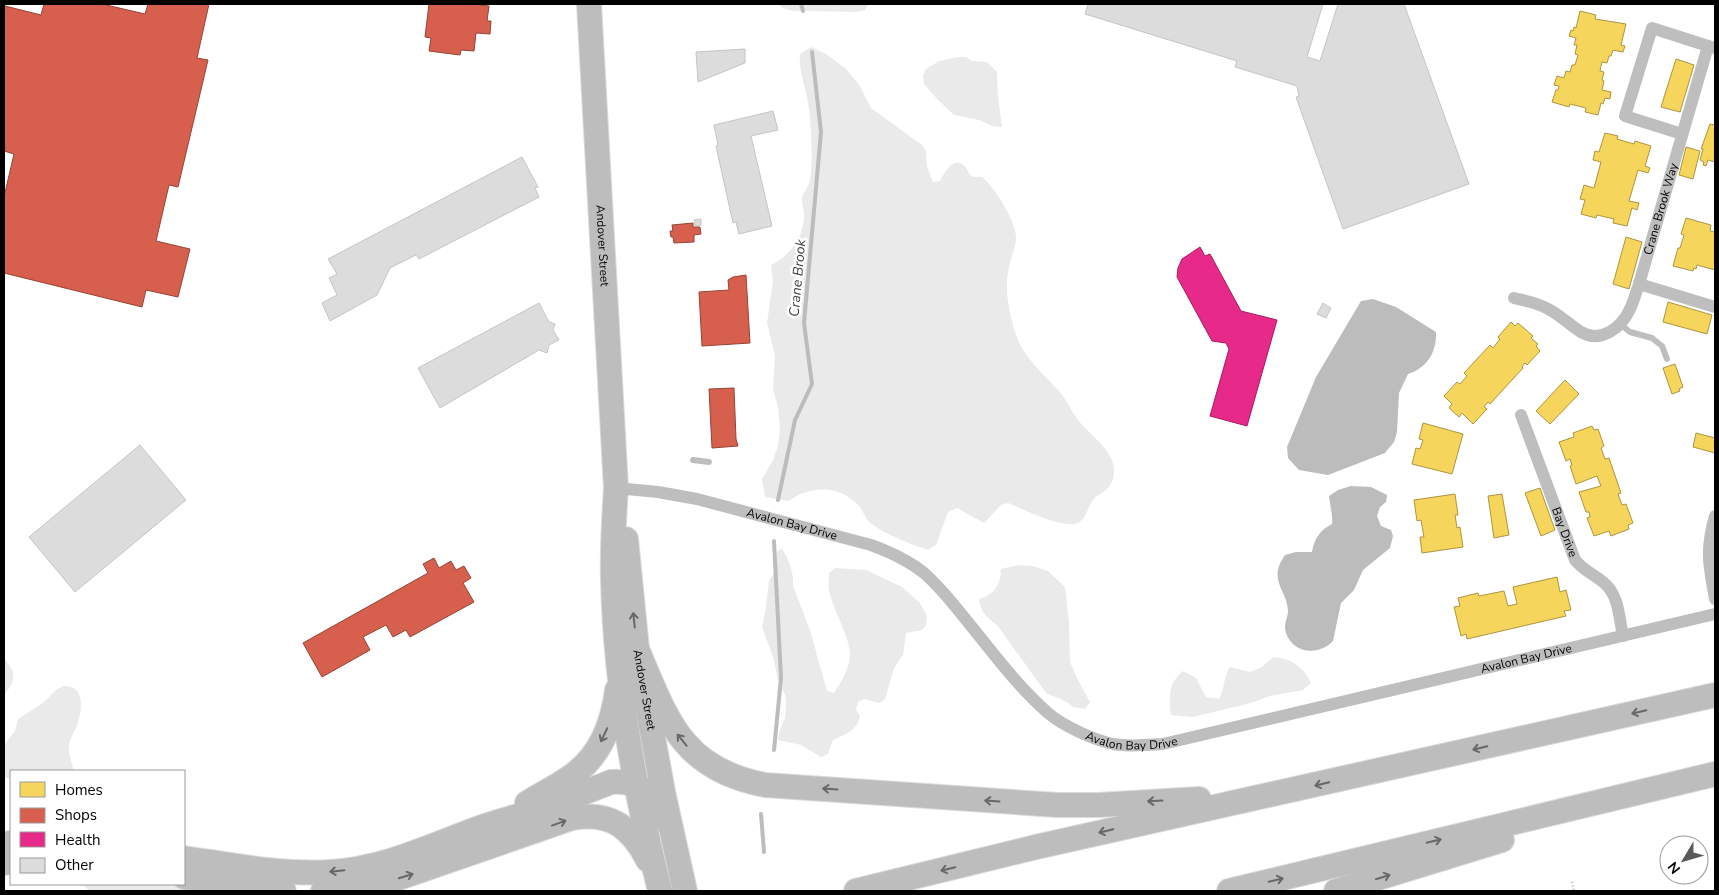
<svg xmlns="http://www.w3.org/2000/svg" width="1719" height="895" font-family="'Nunito Sans',sans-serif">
	<rect width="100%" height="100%" fill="#fff"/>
	<path fill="#eaeaea" d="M777,4H869L865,10L858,12C843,12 829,11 814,11C799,10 791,14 777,4Z
		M811,47L826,54L845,68L860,86L871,108L922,145L926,151L927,167L933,182L940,181C947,166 960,151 970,175L974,177H982C994,186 1017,223 1016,238C1016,248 1010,258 1009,267C1004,290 1009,313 1016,335C1024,358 1043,373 1059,391C1067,400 1071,411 1078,420C1091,437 1120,453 1113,479C1108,494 1096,493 1091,503C1088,508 1086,516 1082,520C1071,534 1023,509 1008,503L1001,505L984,523L957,508L948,512L936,545L928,550C908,543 886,535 869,522C865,518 863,510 859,506C840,485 810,485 789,501L765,497L762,479L773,460L778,446L780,429L778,407L773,389L775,356L767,323L773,281L771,265C791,255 805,236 804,213C804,208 801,202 802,198C803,193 807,189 809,184C814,166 811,122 808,103C806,87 798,70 800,54Z
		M957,57H966L972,61L987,62L997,72L998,97L1002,127L992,126L979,120L954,115L937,99L924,84L923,76L926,69L939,61Z
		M782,548C789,561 794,572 793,586L810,630L827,691L834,693C840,684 849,669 850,657C851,637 832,610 829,589C828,584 829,578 829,573L835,568L866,570L902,587L920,603L927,616L926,625L922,630L906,633L903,655L894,668L885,699L879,703L864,699L858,702L856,710L860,716C857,731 846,734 833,740L828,754L821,757L801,745L778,740L779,732L785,718L786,702L785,695L778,680L773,657L762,627L765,613L769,581L777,568V552Z
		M1018,565L1033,566L1048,571L1065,587L1069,622L1070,662L1078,680L1090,702L1085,709L1073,707L1067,702L1046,693L997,625C987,618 980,611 979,599C994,595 1001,584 1001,569Z
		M1273,657C1291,658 1304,667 1311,683L1303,690L1270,696L1251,703L1193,717L1171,715C1169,697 1168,683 1183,671L1196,678L1206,697L1219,699C1225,688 1223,678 1230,667L1250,672L1262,667Z
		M4,659C18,673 15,682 4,695Z
		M64,686C84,685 83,708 78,722C76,730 71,736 69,744C68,754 72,762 74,771H11V779L4,777V745L15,731L18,719L43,703L57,689Z
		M72,884C105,884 168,879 196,891H92L88,890L84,886Z"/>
	<path fill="#bcbcbc" d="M1373,299L1396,307L1436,332C1437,352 1427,368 1408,374L1399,393L1397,432L1394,442L1385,453L1328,475L1299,470L1288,458L1287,447L1316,377L1361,301Z
		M1351,486L1371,487L1387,495L1386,502L1380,507L1377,516L1381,526L1391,530L1393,536L1390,548L1363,570L1354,590L1341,603L1333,641C1319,656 1293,654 1286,633C1283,624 1288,618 1288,611C1287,589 1267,581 1285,555L1296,552H1312C1314,539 1320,530 1332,524C1333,515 1330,506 1329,496L1338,490Z"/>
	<path fill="#f6d55c" stroke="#ac9540" d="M1580,11L1596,15L1595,19L1626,24L1621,45L1625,46L1623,52L1613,50L1611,56H1609L1607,63L1602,62L1600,71L1604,72L1602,80L1604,81L1602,90L1611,92L1610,99L1605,98L1603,104L1601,103L1598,115L1585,112L1586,108L1570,104L1569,107L1552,102L1556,90H1558L1559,86L1554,85L1557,76L1564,78L1566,71L1570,72L1572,65H1575L1578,55L1575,54L1577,45H1574L1576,38L1569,36L1571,30L1573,31L1574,27L1576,28Z
		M1676,59L1694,65L1680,112L1661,107Z
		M1710,124L1715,125V162L1708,160L1706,166L1703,165L1704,162L1700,160L1703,149H1701Z
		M1605,133L1618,136L1617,139L1634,144L1635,141L1651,146L1645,166L1650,168L1648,173L1638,170L1629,201L1639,203L1637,210L1632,208L1627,226L1613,223L1614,219L1597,215L1596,218L1581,214L1585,200L1580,199L1584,185L1594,188L1601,162L1593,160L1595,151L1599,152Z
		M1686,147L1700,151L1693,179L1679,175Z
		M1686,218L1711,225L1710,231L1715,232V270L1697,265L1696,269L1694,268L1693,271L1673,266L1678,248H1680L1684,235L1681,234Z
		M1626,237L1642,242L1629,289L1613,284Z
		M1668,302L1712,315L1707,334L1663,322Z
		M1511,322L1515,326L1518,323L1533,336L1531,338L1538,344L1536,346L1540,351L1527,365L1525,363L1522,367L1523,368L1490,404L1488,402L1484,407L1487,409L1473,424L1462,413L1459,417L1449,408L1452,404L1444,396L1457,382L1460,384L1467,376L1464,373L1490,345L1493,348L1500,339L1498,337Z
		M1675,364L1683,387L1679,389L1680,391L1672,394L1663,368Z
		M1565,380L1579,394L1550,424L1536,411Z
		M1423,423L1463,434L1452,474L1412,464L1416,448L1420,449L1423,440L1419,439Z
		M1592,426L1594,430L1598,429L1604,446L1601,448L1605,459L1609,458L1621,493L1618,494L1622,505L1626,504L1633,523L1628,525L1629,529L1611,536L1609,531L1594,536L1587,518L1590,517L1589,512H1586L1579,492L1601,486L1597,476L1576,484L1570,466L1572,465L1570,459L1566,461L1559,442L1574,437L1573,433Z
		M1696,433L1715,438V453L1693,447Z
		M1540,488L1555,530L1541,536L1525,493Z
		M1455,494L1458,515H1455L1457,528L1460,527L1463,547L1422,553L1420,537H1424L1421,520L1417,521L1414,500Z
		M1502,494L1509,535L1494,538L1488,496Z
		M1557,577L1560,592L1566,590L1571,610L1564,611L1566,616L1467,639L1466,634L1461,636L1454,607L1460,606L1458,598L1478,593L1479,596L1504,591L1508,606L1517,604L1513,587Z"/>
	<path fill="#d6604d" stroke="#964336" d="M44,4H102L145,14L148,4H209L197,58L208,60L178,187L169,185L156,241L190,249L178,297L146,290L142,307L4,273V197L14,154L4,151V12L5,6L41,15Z
		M429,4H479V5L489,6L487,21H491L490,34L476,33L474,51L461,50L460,55L429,51L431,38L425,37Z
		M693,223V227H700L701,234L694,235V242L674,243L673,237H671L670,231H673L672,225Z
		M746,275L750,343L702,346L699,292L729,290L728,280L733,277Z
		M734,388L736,439L738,446L712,448L709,389Z
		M434,558L439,568L451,561L456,570L464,566L471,578L463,583L474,602L410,637L406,630L393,637L386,625L363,637L370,650L322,677L303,643L428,573L423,564Z"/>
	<path fill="#e7298a" stroke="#a21d61" d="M1200,247L1205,256L1210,254L1241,311L1277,320L1247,426L1210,416L1229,349L1226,343L1212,341L1177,277L1178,268L1182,259Z"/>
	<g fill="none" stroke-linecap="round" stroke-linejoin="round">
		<path stroke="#bcbcbc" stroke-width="4" d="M801,4L803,11
			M778,500L795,420L812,384L804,323L821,132L812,52
			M774,750L781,678L774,541
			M761,814L764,852"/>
	</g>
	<path fill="#dcdcdc" stroke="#c5c5c5" d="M1088,4H1323L1307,57L1320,61L1338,4H1404L1469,184L1343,229L1296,97L1299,96L1297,86L1235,67L1237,61L1085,14Z
		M745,49V63L698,82L696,52Z
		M773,111L778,130L751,136L772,226L739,234L736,222L733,223L716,146L718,145L714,125Z
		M522,157L538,187L535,188L539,197L419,259L416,255L390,268L377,295L330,321L322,303L337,295L329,278L337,274L328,259Z
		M701,219V225L695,226L694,220Z
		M539,303L549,322L555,324L553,330L559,340L549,345L547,353L539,350L440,408L418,368Z
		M1323,303L1331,308L1326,318L1317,314Z
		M140,445L186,500L75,592L29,537Z"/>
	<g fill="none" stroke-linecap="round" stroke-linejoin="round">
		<g stroke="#dbdbdb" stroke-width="26">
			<g id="highway">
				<path id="s4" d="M589,4L616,488C614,518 612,548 613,579C615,682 635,792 660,891"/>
				<path id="s5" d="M626,539L637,649L663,792L685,891"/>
				<path d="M637,649C667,719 681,769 765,785L1057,805H1099L1199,799"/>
				<path d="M527,803C543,793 562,784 577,772C602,752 613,721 617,690"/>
				<path d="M4,844L11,843"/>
				<path d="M184,858C232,865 281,875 330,872C384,869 432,845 482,827C502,820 523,815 544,808C566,800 588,791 611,782C645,779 654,800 670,826"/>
				<path d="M4,863L11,862"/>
				<path d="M184,877L284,891"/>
				<path d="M323,891L369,886L393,880L572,818C610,811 631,827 648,860"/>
				<path d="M856,891L1036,847L1715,695"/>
				<path d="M1229,891L1715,774"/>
				<path d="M1336,891L1502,840"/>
			</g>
		</g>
		<path stroke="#b8b8b8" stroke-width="2.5" stroke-dasharray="1 2.5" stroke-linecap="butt" d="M1572,882L1574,891"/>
		<path stroke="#bebebe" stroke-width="6" d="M1620,324L1630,332L1652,338L1662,346L1667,359
			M693,460L709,462"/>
		<g stroke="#bebebe" stroke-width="12">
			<path d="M1682,134L1625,116L1652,28L1708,46"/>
			<path d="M1639,284L1715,307"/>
			<path id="s1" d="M1514,298C1526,301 1539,303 1550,310C1561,316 1571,326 1581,332C1601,344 1622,327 1630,309C1634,301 1636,292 1639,284L1708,46L1715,48"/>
			<path id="s2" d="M1521,415L1575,560C1583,570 1593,574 1603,582C1619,594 1619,618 1623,636"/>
			<path id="s3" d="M616,488L658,492L697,499L871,545C890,552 908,560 924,573C939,586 951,601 963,616C990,649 1016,685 1048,713C1063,726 1094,740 1113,744C1130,747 1146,745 1163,744L1715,614"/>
			<path d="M1715,516C1705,551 1709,565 1715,599"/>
		</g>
		<use href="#highway" stroke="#bdbdbd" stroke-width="24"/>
	</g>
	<defs><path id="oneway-shaft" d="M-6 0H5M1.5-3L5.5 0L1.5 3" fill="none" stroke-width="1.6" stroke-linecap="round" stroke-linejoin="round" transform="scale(1.25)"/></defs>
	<g stroke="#686868">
		<use href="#oneway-shaft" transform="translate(634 620) rotate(-96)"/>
		<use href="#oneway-shaft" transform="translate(1639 712) rotate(167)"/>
		<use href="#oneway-shaft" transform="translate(604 735) rotate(115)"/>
		<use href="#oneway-shaft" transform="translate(682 740) rotate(-129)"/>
		<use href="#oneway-shaft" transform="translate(1480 748) rotate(167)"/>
		<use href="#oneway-shaft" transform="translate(1322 784) rotate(167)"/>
		<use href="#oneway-shaft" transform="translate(830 789) rotate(-176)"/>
		<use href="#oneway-shaft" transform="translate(992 801) rotate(-176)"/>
		<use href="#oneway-shaft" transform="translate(1155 801) rotate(177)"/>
		<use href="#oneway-shaft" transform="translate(559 823) rotate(-20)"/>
		<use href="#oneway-shaft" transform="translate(1106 831) rotate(167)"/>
		<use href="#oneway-shaft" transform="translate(1434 841) rotate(-13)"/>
		<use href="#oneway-shaft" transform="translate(948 869) rotate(166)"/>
		<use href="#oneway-shaft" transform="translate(337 871) rotate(174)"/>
		<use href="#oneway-shaft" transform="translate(406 876) rotate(-17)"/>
		<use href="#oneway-shaft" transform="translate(1383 877) rotate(-17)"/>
		<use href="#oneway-shaft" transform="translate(1276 880) rotate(-14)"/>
	</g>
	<g text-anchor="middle" stroke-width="5" stroke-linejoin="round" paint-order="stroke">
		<g font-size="12" fill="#000" stroke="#fff">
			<text dy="4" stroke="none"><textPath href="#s1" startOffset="242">Crane Brook Way</textPath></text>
			<text dy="4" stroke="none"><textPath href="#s4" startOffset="242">Andover Street</textPath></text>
			<text dy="4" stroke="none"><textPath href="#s3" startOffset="180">Avalon Bay Drive</textPath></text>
			<text dy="4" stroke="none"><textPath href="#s2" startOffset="125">Bay Drive</textPath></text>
			<text dy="4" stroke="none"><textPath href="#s3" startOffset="1005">Avalon Bay Drive</textPath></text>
			<text dy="4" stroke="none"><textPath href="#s5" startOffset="152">Andover Street</textPath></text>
			<text dy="4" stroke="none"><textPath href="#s3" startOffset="600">Avalon Bay Drive</textPath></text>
		</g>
		<g font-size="14" font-style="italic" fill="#404040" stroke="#fff">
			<text transform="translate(797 278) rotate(-85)" y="5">Crane Brook</text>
		</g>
	</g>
	<rect width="1719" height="895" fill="none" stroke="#000000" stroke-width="10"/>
	<rect x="10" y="770" width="175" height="115" fill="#ffffff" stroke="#999999"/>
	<rect x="20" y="782" width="25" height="15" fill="#f6d55c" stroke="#999999"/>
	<text x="55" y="795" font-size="15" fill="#000000">Homes</text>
	<rect x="20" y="808" width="25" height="15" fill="#d6604d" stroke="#999999"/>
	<text x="55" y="820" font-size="15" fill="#000000">Shops</text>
	<rect x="20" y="832" width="25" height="15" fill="#e7298a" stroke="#999999"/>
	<text x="55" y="845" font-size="15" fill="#000000">Health</text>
	<rect x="20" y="858" width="25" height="15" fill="#dcdcdc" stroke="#999999"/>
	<text x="55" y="870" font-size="15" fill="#000000">Other</text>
	<g transform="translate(1684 860) rotate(232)"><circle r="24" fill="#ffffff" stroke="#999999"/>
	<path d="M0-4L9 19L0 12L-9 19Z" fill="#595959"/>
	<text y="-8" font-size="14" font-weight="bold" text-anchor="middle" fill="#000000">N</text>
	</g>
</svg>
